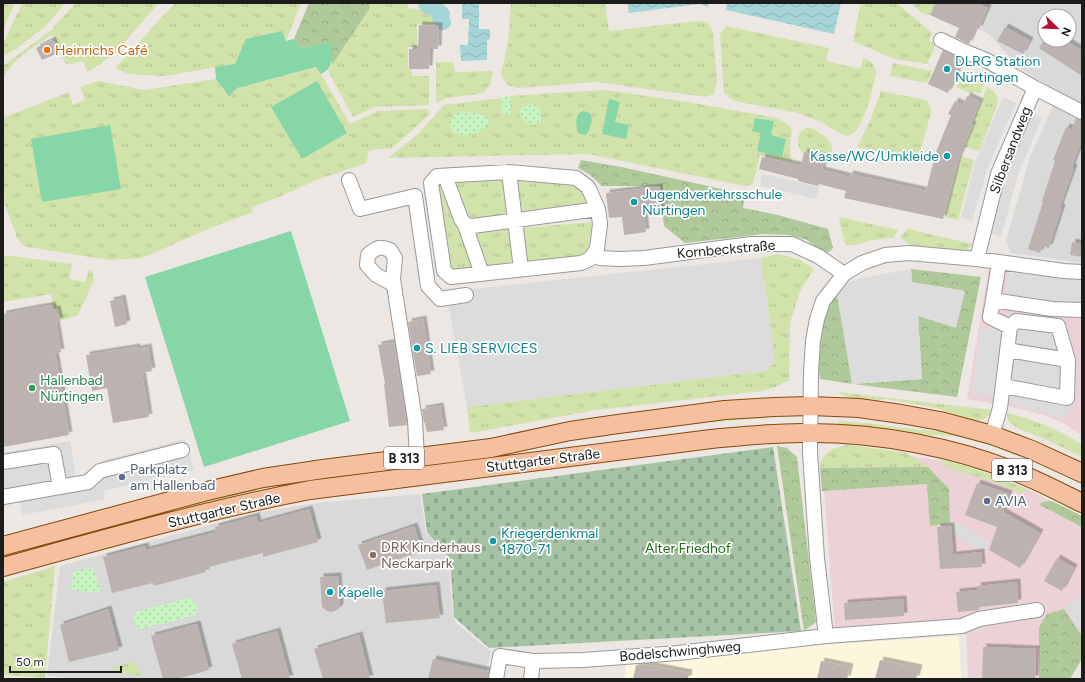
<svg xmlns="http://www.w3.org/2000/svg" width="1085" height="682" font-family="Figtree,sans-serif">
	<defs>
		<pattern id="grass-tufts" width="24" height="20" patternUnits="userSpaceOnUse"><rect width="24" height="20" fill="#d1e3ab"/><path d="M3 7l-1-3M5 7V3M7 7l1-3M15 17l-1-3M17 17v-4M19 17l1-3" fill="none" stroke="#b3c293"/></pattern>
		<pattern id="forest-crowns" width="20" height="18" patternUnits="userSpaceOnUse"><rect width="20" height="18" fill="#b0c99a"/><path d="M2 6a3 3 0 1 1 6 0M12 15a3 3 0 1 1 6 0" fill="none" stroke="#97ac84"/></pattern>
		<pattern id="cemetery-stones" width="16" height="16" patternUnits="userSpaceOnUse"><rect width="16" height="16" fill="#a6c4a5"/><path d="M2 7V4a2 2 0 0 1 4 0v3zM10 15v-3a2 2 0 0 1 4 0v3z" fill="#8ea88d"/></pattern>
		<pattern id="park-dots" width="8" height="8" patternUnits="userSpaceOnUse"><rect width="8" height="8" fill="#c7f4c1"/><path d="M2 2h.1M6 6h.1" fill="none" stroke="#aad1a5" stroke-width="1.8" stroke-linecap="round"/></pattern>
		<pattern id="water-waves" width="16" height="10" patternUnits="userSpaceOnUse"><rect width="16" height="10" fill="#a6d5d7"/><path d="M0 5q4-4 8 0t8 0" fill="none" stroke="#8eb6b8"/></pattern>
		<filter id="shadow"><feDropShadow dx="3.5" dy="-3.5" stdDeviation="0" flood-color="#0004"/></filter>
	</defs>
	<rect width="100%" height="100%" fill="#ece7e2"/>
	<path fill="#dad9d9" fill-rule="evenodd" d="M976,3H1082V263L1011,253L1006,241L1030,157L1059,93L1018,67L990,35L979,29L988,8ZM1045,16H1069V40H1045Z
		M420,494L426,532L448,558L453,616L456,623L491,652L484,679H84L47,676L60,566L254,513L315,503Z"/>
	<path fill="#ecd2d6" d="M988,271L1082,279V435L1061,422L1044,415L1006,406L967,399Z
		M846,446L949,462L1021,486L1082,517V656L1069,679H968L966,622L835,634L822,463Z"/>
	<path fill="#fcf6dc" d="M959,636L961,679H624L628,657Z"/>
	<path fill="url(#grass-tufts)" fill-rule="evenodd" d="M3,3H15L3,29Z
		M22,3H65L46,26L16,49L3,56V44Z
		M76,3H159L114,54L100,64L87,72L83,61L66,65L52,35C35,46 12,60 3,78V66L50,31Z
		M176,3H301L286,41L235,64L165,76L128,74L115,68C136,48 154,23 176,3Z
		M369,3H408V8L432,11L436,24H417V47H408V69H412V76H429V105L375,107L353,117L328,71L370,8Z
		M511,3H605L609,31L697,21L707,22L713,31L717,82L714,93L706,97L596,82L519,88L507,85L501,74L508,43Z
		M861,3H897L932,33L929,41L936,44L927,64L894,59L853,41Z
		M911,3H935L930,15L923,14Z
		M726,26L829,48L826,61L860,69L863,58C871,61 876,64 876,73L869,103L861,122L856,131L851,135L846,136L841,134L821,122L798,113L734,101L724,93L720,34Z
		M436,62H453L455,72L493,71L490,84L484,92L478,94L447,98L436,103Z
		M893,63L932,71L927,83L890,76Z
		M317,67L350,124L378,111L426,109L430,112L427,117L391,149H375L369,151L366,163L316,180L277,198L252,207L253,212L208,229L142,258L109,260L28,247L21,244L17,238L5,205L3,179V118L69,92L73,105L85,100L80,87L99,81L144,90L216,79L229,95L237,88Z
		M964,74L984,83L980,94L973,92L972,94L956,87Z
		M987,87C995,91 998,94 998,103L979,151L964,147L974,125L972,124Z
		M605,90L688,102L776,118C800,130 789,128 790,149C790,153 791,158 792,162L760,155L753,184L745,186L588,154L388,158L419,133L444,105L501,98L503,115L511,114L510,96L570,92ZM609,100L620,102L615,122Z
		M881,91L925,100C930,104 931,107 931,113L918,159L857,147L870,121Z
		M809,127C824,135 836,140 832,160L826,158V157L804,152L803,153C801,151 799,148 798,145C797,136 800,129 809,127Z
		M961,156L974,160L958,220L945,217Z
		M504,179L507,214L468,219L452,180Z
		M517,180L572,183L582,189L587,203L522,211Z
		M443,185L473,270L451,271L438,186Z
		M839,217L898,230L894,238L871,240L856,245H846L841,229Z
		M592,222L588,252L585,256L525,264L523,228Z
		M510,228L514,263L487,268L472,233Z
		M907,229L973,244L967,250L963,251L911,245L900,238Z
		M776,254L798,259L814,269L800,291L790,323L789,380L776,387L762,391L597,410L470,433L467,407L765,371L775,362L761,258Z
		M3,255L72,264L69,279L85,282L89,269L93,273L94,280L78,315L60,321L57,309H53L51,294L3,302Z
		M838,392L993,410L990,415L984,419L978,420H971L937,408L885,399L875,401L848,398L842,395Z
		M1006,413C1032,418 1057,430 1080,443L1082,444V457L1045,439L1019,429L1008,421Z
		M768,415V418L702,423L579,438L512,454L435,465L434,461L606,431Z
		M838,421L865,423L920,430L944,431L984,439L1082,481V485C1048,466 1004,448 965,438C949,434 933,436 917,434C903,432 888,430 874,428C862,426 850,426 838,424Z
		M848,445L907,453L928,467L820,468C820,453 835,447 848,445Z
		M938,459C967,465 1000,477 1026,489L1022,494L1002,485L952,469L946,466Z
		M351,471L352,474L266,488L150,517L149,513L260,485Z
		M55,566L45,678L3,675V582Z
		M135,662L142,676L114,673L112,667Z"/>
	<path fill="url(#forest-crowns)" d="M309,3H369L370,8L332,65V43L301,48L294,39Z
		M581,160L621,167L745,194L743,208L778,215L828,229L833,248L829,252L825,253L807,240L789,235L764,234L685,243L664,226L660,186H602L589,174L578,168Z
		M911,269L981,277L957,397L853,384L820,379L816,349L827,304L837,295L853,384L922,379L918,315L964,291L912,282Z
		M777,446L787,448L797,457L816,622L804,631Z
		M928,467L949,489L950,523L930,526L927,484L822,491L820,468Z
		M1049,501L1054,502L1082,516V527L1040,505L1042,502Z
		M1064,609L1082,636V659L1070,679H1039V627L1047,614Z"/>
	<path fill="url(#cemetery-stones)" d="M773,447L801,631L489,648L454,617L450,559L427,532L422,494Z"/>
	<path fill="url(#park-dots)" d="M510,96L511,114L503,115L501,98Z
		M530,103C542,108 541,111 541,123L530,125L521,118L519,112L523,107Z
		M463,112C472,113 486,113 490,122C484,131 472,138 461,135C458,134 455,132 452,131L449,123L455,114Z
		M93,567L101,593L72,590L73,572Z
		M188,598C197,601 201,609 194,616L140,629L135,625L133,618L136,612Z"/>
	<path fill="#86d6a8" d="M282,31L286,41L294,39L301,48L332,42C332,57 335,67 321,74L316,67L237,88L229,96L216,79L215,67L235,64L246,39Z
		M317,81L347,133L302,159L271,107Z
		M609,99L620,102L615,122L629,125L626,139L602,134Z
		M583,111C597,113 591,125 587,134L584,135L578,133C576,125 574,114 583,111Z
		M755,118L774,121L771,135L786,139L782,157L757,151L761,133L752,131Z
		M110,125L121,189L42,202L31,139Z
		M291,231L350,421L204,467L145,277Z"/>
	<path fill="#dcdcdc" d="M1003,97L1016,103L988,167L972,221L961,218L975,162Z
		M1030,113L1042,118L1018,175L1001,237L990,233L1004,179Z
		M762,174L819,187L816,199L760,186Z
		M761,258L775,362L765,371L467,407L446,292Z
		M911,269L912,282L965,291L956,328L918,316L922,379L852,384L837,295L847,284L856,279Z
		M1008,273L1082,281V304H1073L1004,296Z
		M1008,315L1060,321L1072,351L1074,404L1063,420L1048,414L1015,405L993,397L971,394L981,329H1001Z
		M185,439L194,470L103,491L105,499L23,515L20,502L3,506V453L70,441L76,479L89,476L105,460Z
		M952,520L988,541L987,554L953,534Z
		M1082,597V636L1065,604Z"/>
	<path fill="url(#water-waves)" d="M462,3H479V29H490V39L487,40V60L461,61L460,45H468L469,19H462Z
		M627,3H709L708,7L700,4L629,13Z
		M727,3H841L834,34L726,10Z"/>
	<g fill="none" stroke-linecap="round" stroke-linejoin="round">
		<path stroke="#a6d5d7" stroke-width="16" d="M426,4L428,6H436L437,11L442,14L440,18L443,22"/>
	</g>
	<path fill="#bcb2af" filter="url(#shadow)" d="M935,3H976L988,8L979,29L976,28L969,44L955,37L959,28L930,15Z
		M419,25L439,26L438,49H430L429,69H409V49H418Z
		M1005,27L1030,41L1023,54L997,41Z
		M52,40L58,53L42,60L36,48Z
		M1044,40H1065L1082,51V76L1039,48Z
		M943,50L963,60L948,93L928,84Z
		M967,96L980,102L971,124L973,125L958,160L943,219L844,198L846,191L819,184L818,186L798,181V179L759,169L762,157L801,166L804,152L825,157L822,170L849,177L850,174L926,191L936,152L951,115L948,114L955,101L963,105Z
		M1076,118L1082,120V140L1072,167L1074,168L1060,207L1062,208L1049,248L1042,246L1040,253L1028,249L1043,202L1042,201L1055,161L1053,160L1066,127L1072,129Z
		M659,187L661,212L644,213L646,232L624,235L622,217L609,218L606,193Z
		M1072,242L1082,244V257L1070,255Z
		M122,298L127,324L115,327L110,301Z
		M52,305L53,309H57L60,321L56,322L61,352L55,353L69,435L3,447V314Z
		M423,319L431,374L417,376L408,322Z
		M394,342L407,425L389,427L384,384H385L378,345Z
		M137,347V349L148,347L152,371L142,373L149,417L113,423L107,388L92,391L86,355Z
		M440,406L444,430L427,432L425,423H424L422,409Z
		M977,483L1009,494L1003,512L1040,533L1020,568L989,550L997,527L965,515Z
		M309,509L318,542L263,557V553L205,568L206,572L154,586L153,583L112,593L103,557L145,546L146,550L216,532L215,527L256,516L258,523Z
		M414,526L422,551L367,570L358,545Z
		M951,526L953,555L981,552L982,567L940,569L937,527Z
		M1057,558L1074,568L1062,591L1044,581Z
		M338,576L340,607L337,610L332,612L327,611L322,607L320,577Z
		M1017,582L1018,603L979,607V610L958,612L956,592L978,590L977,586Z
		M436,585L440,618L386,623L382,591Z
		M903,599L904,616L845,620L844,603Z
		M108,609L119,650L69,662L60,625Z
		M197,624L209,670L177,679H163L151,636Z
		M277,631L290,679H242L232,644Z
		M359,635L370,679H323L314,649Z
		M983,647L1036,649L1035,679H982Z
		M433,659L489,671L488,679H428Z
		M880,660L919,668L916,679H875Z
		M821,661L850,667L847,679H817Z
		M642,664L689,673L688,679H633L636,665Z"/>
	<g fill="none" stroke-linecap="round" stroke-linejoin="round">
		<g stroke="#999" stroke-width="16">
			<path id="minor" d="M941,40L966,52L986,60L1035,88L1082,112
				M509,172L576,178L588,187L598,209L600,224L597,249L590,259L581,263L451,277L444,271L431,183L437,176Z
				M509,172L521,269
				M445,176L461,219L465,225L473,226L598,209
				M349,180L360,209L415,196L428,286L440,299L466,295
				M465,225L482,274
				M593,255L600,258L619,259L644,258L751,244H792L818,256L844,274
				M977,259L998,174L1035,88
				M999,263L993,300L1052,309L1082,310
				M393,284L376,275L367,265L368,255C377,247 380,246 390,250L395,258L393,279L415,420L418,477
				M993,300L990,317L1010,327
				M1007,350L1068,360
				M992,435L1000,408L1010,327L1016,321L1058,326L1068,360L1067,398L1003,386
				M3,462L54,454L60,487
				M3,497L88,482L100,471L182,450
				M826,636L817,558L810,452L811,372L813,341L817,319L823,301L844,274L862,263L885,255L909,253L977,259L1064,271L1082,272
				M496,679L500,656L533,661L583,660L678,653L826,636L962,626L979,619L1037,610
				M531,679L533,661"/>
		</g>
		<g stroke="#88480b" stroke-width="20">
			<path id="major" d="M3,546L207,491L263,478L323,469L491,448L570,431L618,424L725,410L774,407L811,406L859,408L901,414L940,421L992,435L1032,450L1082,473
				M3,567C105,539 206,510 310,490L711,439C744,436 778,432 811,433C878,433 954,447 1016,472C1039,481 1060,492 1082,503"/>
		</g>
		<use href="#minor" stroke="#fff" stroke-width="14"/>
		<use href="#major" stroke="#f4c0a0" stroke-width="18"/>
	</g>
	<circle fill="#e8710a" stroke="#fff" stroke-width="1.5" cx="47" cy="50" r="4"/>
	<g fill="#0f9aa8" stroke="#fff" stroke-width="1.5">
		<circle cx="947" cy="69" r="4"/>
		<circle cx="947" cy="156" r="4"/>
		<circle cx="634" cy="202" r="4"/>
		<circle cx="417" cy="348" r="4"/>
		<circle cx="493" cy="541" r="4"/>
		<circle cx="330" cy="592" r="4"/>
	</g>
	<circle fill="#2e9e5b" stroke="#fff" stroke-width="1.5" cx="32" cy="388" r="4"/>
	<g fill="#5c6f8a" stroke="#fff" stroke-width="1.5">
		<circle cx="122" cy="477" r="4"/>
		<circle cx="987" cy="501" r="4"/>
	</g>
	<circle fill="#8d6e63" stroke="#fff" stroke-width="1.5" cx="373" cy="555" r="4"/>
	<g text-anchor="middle" stroke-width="3.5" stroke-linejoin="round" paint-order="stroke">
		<g fill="#fff" stroke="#606060" stroke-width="1">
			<rect x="384" y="447" width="40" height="22" rx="3"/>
			<rect x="992" y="459" width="40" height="22" rx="3"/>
		</g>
		<g font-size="13" font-weight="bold" fill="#1c1c1c">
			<text x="404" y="463">B 313</text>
			<text x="1012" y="475">B 313</text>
		</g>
		<g font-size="14" fill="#c56008" stroke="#fff" text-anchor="start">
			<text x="55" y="55">Heinrichs Café</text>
		</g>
		<g font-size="14" fill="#0d838f" stroke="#fff" text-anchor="start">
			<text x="955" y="66">DLRG Station<tspan x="955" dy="16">Nürtingen</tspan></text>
			<text x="939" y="161" text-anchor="end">Kasse/WC/Umkleide</text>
			<text x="642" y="199">Jugendverkehrsschule<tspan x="642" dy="16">Nürtingen</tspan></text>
			<text x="425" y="353">S. LIEB SERVICES</text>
			<text x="501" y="538">Kriegerdenkmal<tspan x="501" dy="16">1870-71</tspan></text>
			<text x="338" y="597">Kapelle</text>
		</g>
		<g font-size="14" fill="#1c1c1c" stroke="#fff">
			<text transform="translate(1010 150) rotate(-69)" y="5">Silbersandweg</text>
			<text transform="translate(726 249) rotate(-5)" y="5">Kornbeckstraße</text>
			<text transform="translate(543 460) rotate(-7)" y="5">Stuttgarter Straße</text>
			<text transform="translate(224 510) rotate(-13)" y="5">Stuttgarter Straße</text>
			<text transform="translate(680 651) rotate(-5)" y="5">Bodelschwinghweg</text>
		</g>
		<g font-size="14" fill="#27864d" stroke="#fff" text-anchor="start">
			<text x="40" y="385">Hallenbad<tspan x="40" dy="16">Nürtingen</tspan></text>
		</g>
		<g font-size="14" fill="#4e5e75" stroke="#fff" text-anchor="start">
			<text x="130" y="474">Parkplatz<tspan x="130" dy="16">am Hallenbad</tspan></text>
			<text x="995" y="506">AVIA</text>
		</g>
		<g font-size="14" fill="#785e54" stroke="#fff" text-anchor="start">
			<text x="381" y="552">DRK Kinderhaus<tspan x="381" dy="16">Neckarpark</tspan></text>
		</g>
		<g font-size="14" fill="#1d7013" stroke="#fff">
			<text x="688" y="553">Alter Friedhof</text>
		</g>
	</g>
	<rect width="1085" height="682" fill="none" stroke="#1c1c1c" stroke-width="8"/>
	<g transform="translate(1057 28) rotate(113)"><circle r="19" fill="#ffffff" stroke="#a4a4a4"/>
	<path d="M0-3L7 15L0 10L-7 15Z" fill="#b80f2e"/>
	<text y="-6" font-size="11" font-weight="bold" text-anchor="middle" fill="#1c1c1c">N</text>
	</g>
	<path d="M10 666v6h111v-6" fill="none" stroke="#1c1c1c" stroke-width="2"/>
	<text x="16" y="666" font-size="12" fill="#1c1c1c" stroke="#ffffff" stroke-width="3" paint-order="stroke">50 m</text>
</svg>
